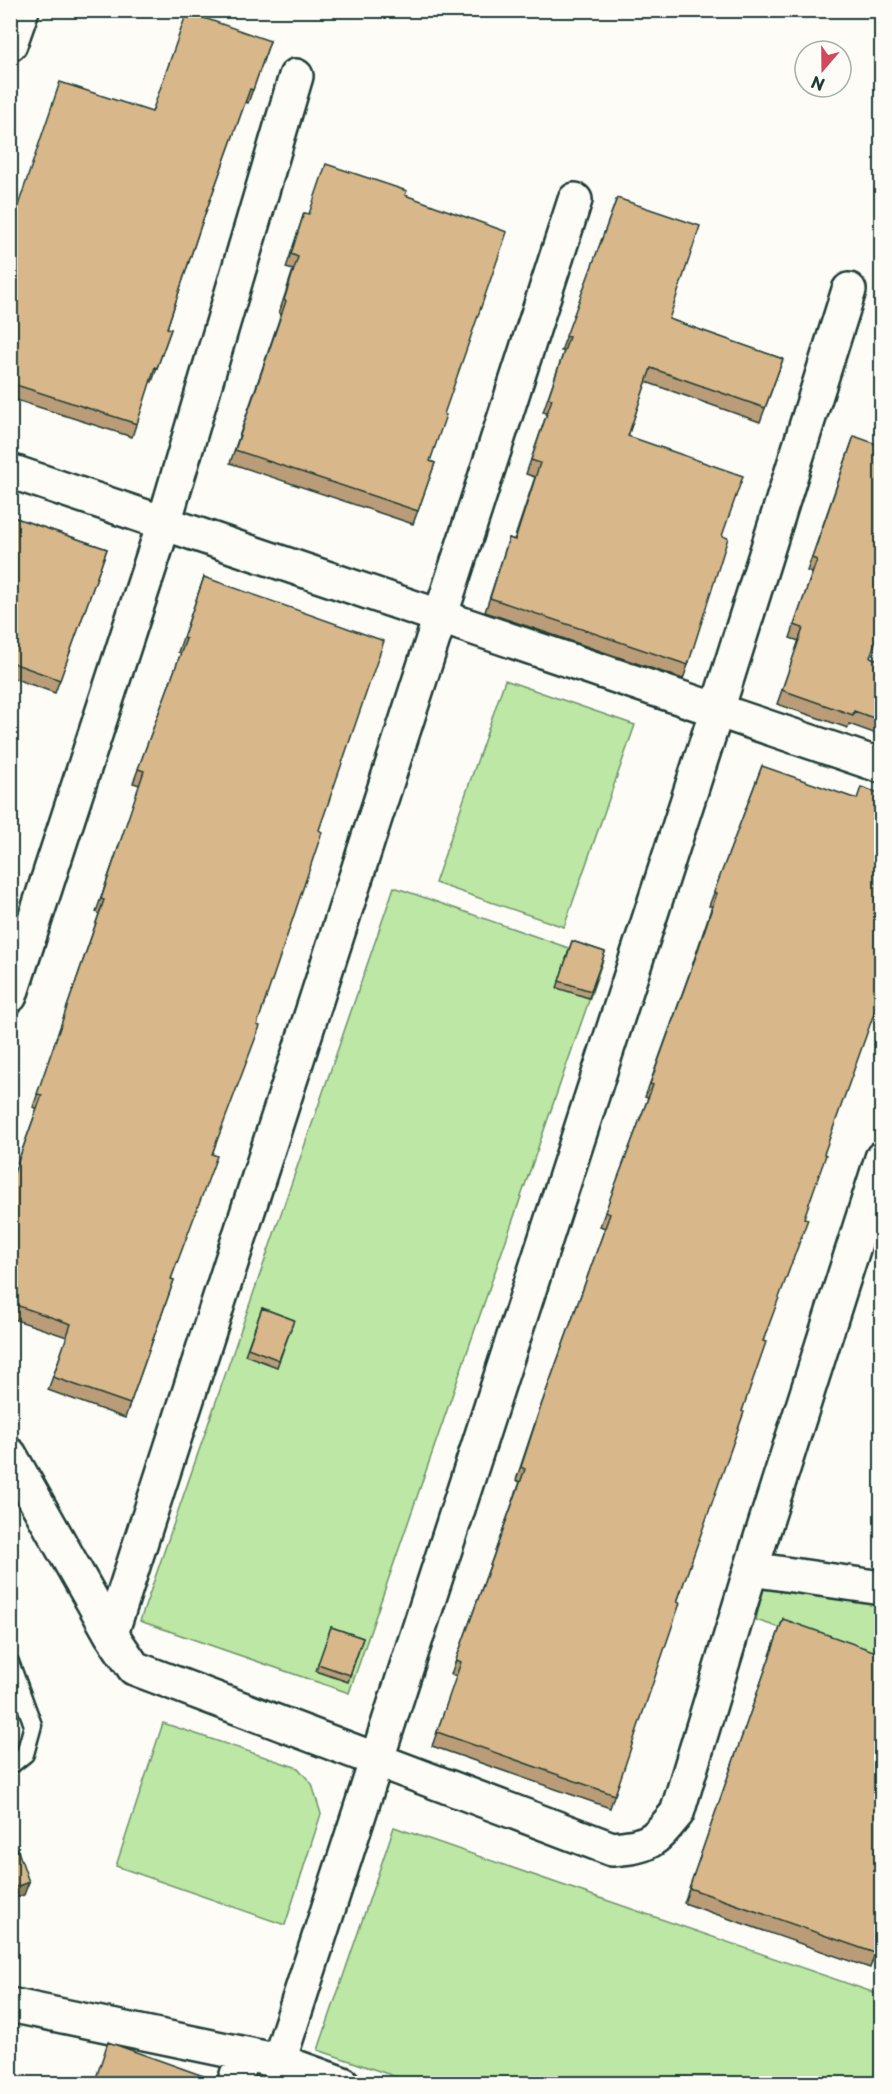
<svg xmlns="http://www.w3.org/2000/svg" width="892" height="2094" font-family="'Playpen Sans',sans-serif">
	<rect width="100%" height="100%" fill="#fdfcf7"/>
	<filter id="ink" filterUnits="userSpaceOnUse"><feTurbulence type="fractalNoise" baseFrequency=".0167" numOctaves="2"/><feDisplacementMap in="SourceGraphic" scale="12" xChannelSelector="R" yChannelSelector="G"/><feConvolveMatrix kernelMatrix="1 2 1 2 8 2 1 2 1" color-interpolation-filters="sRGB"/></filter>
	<g filter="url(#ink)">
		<path fill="#bce7a4" stroke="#6e926c" stroke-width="1.5" d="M505,680L635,725L564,927L435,883Z
			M394,887L603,960L349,1693L140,1621Z
			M763,1589L881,1605V1661L756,1620Z
			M163,1723L298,1768L312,1784L321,1814L285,1925L116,1866Z
			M394,1827L881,1995V2083H414L318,2050Z"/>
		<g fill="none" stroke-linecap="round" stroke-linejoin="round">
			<g stroke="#1f3d34" stroke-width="21">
				<path id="service" d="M10,1662L33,1725L25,1754L10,1766"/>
			</g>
			<g stroke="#1f3d34" stroke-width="38">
				<path id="minor" d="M10,44L22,10
					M10,471L882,766
					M10,996L164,523L296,76
					M10,1455L111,1634L134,1668L612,1849C651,1846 654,1841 677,1813L751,1569L882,1158
					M751,1569L882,1588
					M111,1634L575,200
					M10,2005L279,2061L343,2084
					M279,2061L717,710L849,290
					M234,2084L244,2054"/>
			</g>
			<use href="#service" stroke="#fdfcf7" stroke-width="16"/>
			<use href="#minor" stroke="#fdfcf7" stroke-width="33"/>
		</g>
		<path fill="#ba9d78" stroke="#1f3d34" stroke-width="1.5" d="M270,41L248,103L245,102L200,228L167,328L171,329L152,382L150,381L132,437L10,398V228L152,112Z
			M405,195L444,414L430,461L435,463L413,524L230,463L281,314L279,313L293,270L286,268L304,213L309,214Z
			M617,198L669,319L783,359L760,422L646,382L628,436L722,536L688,665L683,679L485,612L509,538L514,540L535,477L526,474L547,413L543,412L564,351H561Z
			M854,436L870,657L882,661V736L849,724L848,728L777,704L799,641L790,638L812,573L807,571Z
			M10,516L107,549L55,693L10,677Z
			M204,577L319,830L171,1279L174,1280L125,1418L48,1390L67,1337L10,1318V1184L37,1109L33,1107L99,914L96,912L140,785L133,783L181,653L178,652Z
			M762,766L824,1154L763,1341L742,1411L677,1602L610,1808L432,1746L457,1676L451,1674L520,1482L516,1480L537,1417L605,1228L600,1226L648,1098L645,1097L691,969L712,906H709Z
			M572,941L605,952L589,998L557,988Z
			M262,1308L294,1320L277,1367L245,1355Z
			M783,1619L882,1934L870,1968L684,1903Z
			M331,1627L363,1638L348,1682L316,1671Z"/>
		<path fill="#978061" stroke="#1f3d34" stroke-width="1.5" d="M29,1882L24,1895L10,1900V1889Z"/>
		<path fill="#d8b78b" stroke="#1f3d34" stroke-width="1.5" d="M187,12L270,41L253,90L250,89L200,228L167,328L171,329L157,368L155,367L137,424L10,383V229L60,82L152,112Z
			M326,164L407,191L405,195L507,232L444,414L446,415L430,461L435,463L418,511L235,450L286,301L284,300L298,257L291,254L304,213L309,214Z
			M617,198L700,226L669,319L783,359L765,408L651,368L628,436L743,476L722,536L728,538L688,665L490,598L509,538L515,540L540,463L531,460L552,399L548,398L569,337L566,336Z
			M854,436L882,446V623L870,657L882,661V721L854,711L853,715L782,690L803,628L794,625L817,560L812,558Z
			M10,516L107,549L60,680L10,662Z
			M204,577L384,641L319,830L322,832L257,1025L260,1026L212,1154L217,1156L171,1279L174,1280L130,1404L53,1377L71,1324L10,1303V1184L42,1095L37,1094L104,900L101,899L144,771L138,769L186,639L183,638Z
			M762,766L857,799L861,787L882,794V991L824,1154L826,1155L804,1218L808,1219L763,1341L766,1342L742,1411L744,1412L677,1602L680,1603L615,1795L437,1732L461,1662L456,1660L525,1469L521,1467L542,1403L610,1214L605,1212L653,1085L650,1084L696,956L717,893L714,892Z
			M572,941L605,952L591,991L559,981Z
			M262,1308L294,1320L279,1360L248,1348Z
			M783,1619L882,1654V1934L875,1953L689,1888Z
			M331,1627L363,1638L350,1675L318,1664Z
			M17,1848L29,1882L10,1889V1850Z
			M108,2042L226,2084H94Z
			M30,2080L41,2084H28Z"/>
	</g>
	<rect width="892" height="2094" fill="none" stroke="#fdfcf7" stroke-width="36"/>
	<rect x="18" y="18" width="856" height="2058" fill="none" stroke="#1f3d34" stroke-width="2" filter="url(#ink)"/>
	<g transform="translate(823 69) rotate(200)"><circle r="28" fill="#fdfcf7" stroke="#a4b0a9" stroke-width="1.5"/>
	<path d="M0-4.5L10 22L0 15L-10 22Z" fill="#d1495b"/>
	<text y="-9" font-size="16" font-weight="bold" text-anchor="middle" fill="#1f3d34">N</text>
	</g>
</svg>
